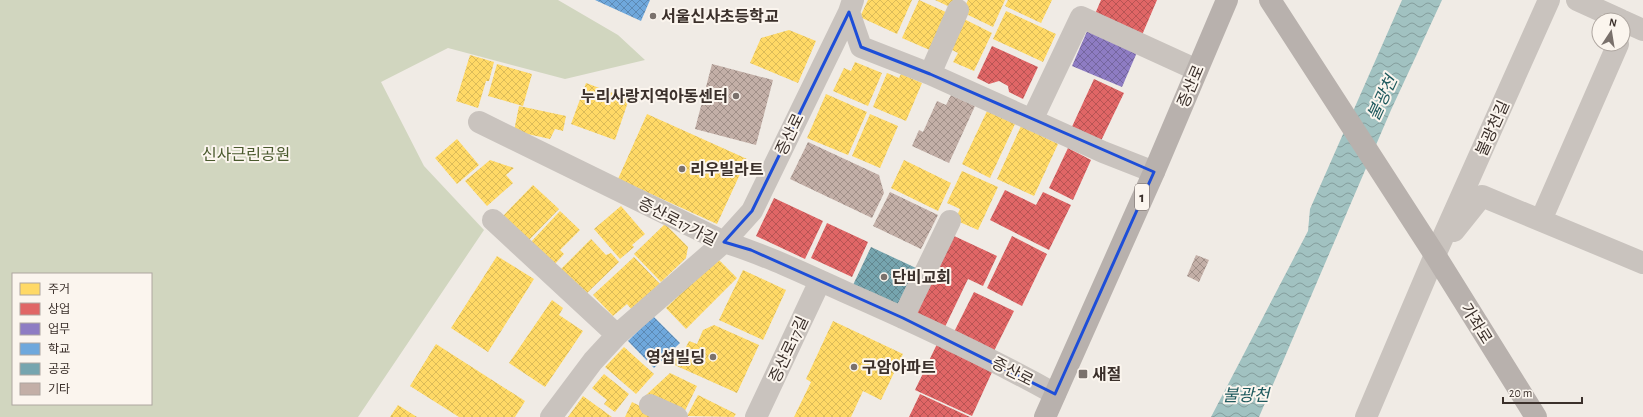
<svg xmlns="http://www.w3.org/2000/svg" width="1643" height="417" font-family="'Alegreya Sans','Noto Sans KR',sans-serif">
	<defs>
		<pattern id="water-waves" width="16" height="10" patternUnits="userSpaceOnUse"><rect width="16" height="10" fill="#a1c2c1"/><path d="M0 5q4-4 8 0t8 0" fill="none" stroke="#849e9d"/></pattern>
		<pattern id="homes-cross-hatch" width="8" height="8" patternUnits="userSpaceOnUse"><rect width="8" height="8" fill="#ffd966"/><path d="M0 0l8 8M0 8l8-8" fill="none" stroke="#dbbb59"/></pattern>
		<pattern id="shops-cross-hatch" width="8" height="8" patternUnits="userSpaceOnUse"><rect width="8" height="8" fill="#e06666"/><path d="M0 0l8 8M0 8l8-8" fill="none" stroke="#b75454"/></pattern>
		<pattern id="offices-cross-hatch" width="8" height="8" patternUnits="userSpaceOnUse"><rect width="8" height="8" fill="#8e7cc3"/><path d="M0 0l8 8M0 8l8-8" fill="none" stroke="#75669f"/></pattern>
		<pattern id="schools-cross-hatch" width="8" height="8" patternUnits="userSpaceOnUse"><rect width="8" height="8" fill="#6fa8dc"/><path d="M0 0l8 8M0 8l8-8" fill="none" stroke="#5c89b3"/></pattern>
		<pattern id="public-cross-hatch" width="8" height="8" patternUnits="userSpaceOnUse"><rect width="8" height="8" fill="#76a5af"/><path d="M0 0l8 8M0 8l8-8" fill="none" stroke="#62878f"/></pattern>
		<pattern id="building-cross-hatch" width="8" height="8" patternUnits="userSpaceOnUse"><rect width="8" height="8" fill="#c3afa7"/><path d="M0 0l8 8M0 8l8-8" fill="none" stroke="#a08f88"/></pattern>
	</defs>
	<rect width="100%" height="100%" fill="#f0ebe5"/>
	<path fill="#d1d6bf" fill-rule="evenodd" d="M0,0H558L618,35L645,60L565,79L448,48L381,82L424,166L484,230L358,417H0ZM13,274H151V404H13Z"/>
	<path fill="url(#water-waves)" d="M1402,0H1442L1391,110L1259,417H1211L1308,231L1310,209Z"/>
	<path fill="url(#homes-cross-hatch)" d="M868,0H912L897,34L860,17Z
		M919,0L948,13L932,51L902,38Z
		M935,0H953L950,7Z
		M968,0H1005L993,27L962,12Z
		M1008,0H1052L1041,23L1005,6Z
		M1006,11L1056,34L1043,62L993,39Z
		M962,18L992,33L974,71L953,62L958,53L948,48Z
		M789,30L816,41L798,83L750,63L761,38Z
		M470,55L494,62L489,81H486L478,108L456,101Z
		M855,62L882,73L868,106L833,91L844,68L851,71Z
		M497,64L532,74L523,106L488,96Z
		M887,73L899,78L901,74L922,83L906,121L873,107Z
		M586,83L629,99L615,140L571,124Z
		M826,94L867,112L848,155L807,138Z
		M519,106L566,116L563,131L555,129L550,139L514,131Z
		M987,111L1015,124L990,178L962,164Z
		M647,114L747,159L717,224L618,179Z
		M870,114L898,126L880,168L852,156Z
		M1021,126L1058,144L1034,196L997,179Z
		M457,139L479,165L457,184L435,158Z
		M490,160L514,168L506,175L513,183L487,206L465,181Z
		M904,160L951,183L938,211L891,188Z
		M962,171L998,187L978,230L955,220L960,209L947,203Z
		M533,185L559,209L528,241L502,217Z
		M621,206L645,234L632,245L634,247L620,259L594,229Z
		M560,211L580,230L560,250L564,254L554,265L530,243Z
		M665,224L688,247L686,258L661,282L634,254Z
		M591,239L606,255L611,253L619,262L587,293L559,271Z
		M497,256L534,279L488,352L451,328Z
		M634,257L661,285L633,311L627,304L613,316L593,295Z
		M717,258L737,278L686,329L666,308Z
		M743,270L786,290L763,340L719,320Z
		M552,300L563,308L559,315L583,331L545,387L509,363Z
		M833,321L903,354L881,400L863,391L851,417H794L811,382L806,379Z
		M714,325L759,345L737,393L670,363L676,348L684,351L689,341L697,344L703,330Z
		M436,344L525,401L515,417H459L410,386Z
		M624,347L654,374L636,394L605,367Z
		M670,373L697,386L683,415L645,396Z
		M604,374L629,394L615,412L604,404L607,400L592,388Z
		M698,395L736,414L734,417L687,416Z
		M583,396L612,417H568Z
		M632,402L648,410L651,417H625Z
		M398,405L417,417H390Z"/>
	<path fill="url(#shops-cross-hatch)" d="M1101,0H1157L1142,35L1095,14Z
		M992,46L1038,67L1023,99L1009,92L1008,86L999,81L989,84L977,78Z
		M1094,79L1124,93L1099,145L1070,131Z
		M1068,148L1091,160L1073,200L1049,188Z
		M1005,190L1036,205L1043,192L1071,205L1049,250L990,220Z
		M774,198L823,221L805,259L756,236Z
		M827,223L868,242L852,277L811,258Z
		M952,235L997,256L983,286L968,279L944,329L913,314Z
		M1012,236L1047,254L1022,306L987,288Z
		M974,292L1014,311L993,353L953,334Z
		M937,344L993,370L972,416L915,390Z
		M920,394L970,417H909Z"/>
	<path fill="url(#offices-cross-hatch)" d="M1088,29L1138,50L1122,87L1072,66Z"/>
	<path fill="url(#schools-cross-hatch)" d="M595,0H650L641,21Z
		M653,316L680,343L654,368L628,341Z"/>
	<path fill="url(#public-cross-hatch)" d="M871,247L916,268L897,306L853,285Z"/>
	<path fill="url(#building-cross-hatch)" d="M712,64L773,80L756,145L695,129Z
		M951,95L975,106L949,163L912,146L919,130L923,132L937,101L946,105Z
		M808,142L879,175L884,193L872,218L790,179Z
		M890,192L938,215L921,249L873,226Z
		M1196,255L1209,260L1199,282L1187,276Z"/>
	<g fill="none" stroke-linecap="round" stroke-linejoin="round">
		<path stroke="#c9c3be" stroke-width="22" d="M1577,0L1621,20
			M849,12L861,47L930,74L1103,152L1154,172
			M1623,21L1643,30
			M930,74L958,10
			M1032,120L1081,17L1197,70
			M479,122L724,242C766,255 805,274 845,292C916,323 987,356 1055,394
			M493,220L617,335
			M1541,220L1618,44
			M1454,231L1482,196L1643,263
			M903,318L950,221
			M650,405L677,417
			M551,417L593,361L617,335L724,242L752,211L849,12L853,0
			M756,417L820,281
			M1366,417L1435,255L1549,0"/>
		<path stroke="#b8b1ad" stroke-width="22" d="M1270,0L1435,255L1536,417
			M1045,417L1154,172L1227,0"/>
	</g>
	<path fill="none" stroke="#1d4ed8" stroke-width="3" stroke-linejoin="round" d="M849,12L861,47L930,74L1154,172L1055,394L903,318L751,250L724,242L752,211Z"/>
	<g fill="#7a716c" stroke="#fbf5ee" stroke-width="1.5">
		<circle cx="653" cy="16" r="4"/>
		<circle cx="736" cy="96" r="4"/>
		<circle cx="682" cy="169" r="4"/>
		<circle cx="884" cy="277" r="4"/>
		<circle cx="713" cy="357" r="4"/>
		<circle cx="854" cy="367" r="4"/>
		<rect x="1078" y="369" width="10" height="10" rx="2"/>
	</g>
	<g text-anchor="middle" stroke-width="4" stroke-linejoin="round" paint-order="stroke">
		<rect fill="#fbf5ee" stroke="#756b66" stroke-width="1" x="1135" y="184" width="14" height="26" rx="3"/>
		<g font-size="15" font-weight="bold" fill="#3b302b">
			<text x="1142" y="202">1</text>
		</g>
		<g font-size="16" font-weight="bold" fill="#3b302b" stroke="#fbf5ee" text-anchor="start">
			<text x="661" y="22">서울신사초등학교</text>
			<text x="728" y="102" text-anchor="end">누리사랑지역아동센터</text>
			<text x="690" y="175">리우빌라트</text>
			<text x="892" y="283">단비교회</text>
			<text x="705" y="363" text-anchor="end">영섭빌딩</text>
			<text x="862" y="373">구암아파트</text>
			<text x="1092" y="380">새절</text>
		</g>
		<g font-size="16" fill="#3b302b" stroke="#fbf5ee">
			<text transform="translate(1190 86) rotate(-67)" y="6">증산로</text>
			<text transform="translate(1492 128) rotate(-66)" y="6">불광천길</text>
			<text transform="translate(789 134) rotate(-64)" y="6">증산로</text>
			<text transform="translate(678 221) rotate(27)" y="6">증산로17가길</text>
			<text transform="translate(1477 323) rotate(58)" y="6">가좌로</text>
			<text transform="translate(788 349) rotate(-65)" y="6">증산로17길</text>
			<text transform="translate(1013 371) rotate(27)" y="6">증산로</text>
		</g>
		<g font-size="16" fill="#4a5a2e" stroke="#fbf5ee">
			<text x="246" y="160">신사근린공원</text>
		</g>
		<g font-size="17" font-style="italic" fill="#1f5a5e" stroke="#fbf5ee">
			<text transform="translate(1382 98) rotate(-65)" y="6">불광천</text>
			<text x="1246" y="401">불광천</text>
		</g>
	</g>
	<rect x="12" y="273" width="140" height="132" fill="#fbf5ee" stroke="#aea6a0"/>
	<rect x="20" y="283" width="20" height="12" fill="#ffd966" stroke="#aea6a0"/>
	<text x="48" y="293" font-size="12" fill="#3b302b">주거</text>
	<rect x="20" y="303" width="20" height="12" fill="#e06666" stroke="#aea6a0"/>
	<text x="48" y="313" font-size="12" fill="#3b302b">상업</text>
	<rect x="20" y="323" width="20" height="12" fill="#8e7cc3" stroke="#aea6a0"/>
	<text x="48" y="333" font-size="12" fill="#3b302b">업무</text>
	<rect x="20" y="343" width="20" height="12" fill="#6fa8dc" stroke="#aea6a0"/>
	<text x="48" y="353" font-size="12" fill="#3b302b">학교</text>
	<rect x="20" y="363" width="20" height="12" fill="#76a5af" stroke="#aea6a0"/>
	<text x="48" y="373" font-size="12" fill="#3b302b">공공</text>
	<rect x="20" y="383" width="20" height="12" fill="#c3afa7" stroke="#aea6a0"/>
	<text x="48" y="393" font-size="12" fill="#3b302b">기타</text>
	<g transform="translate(1611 32) rotate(12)"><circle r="19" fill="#fbf5ee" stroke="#aea6a0"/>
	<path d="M0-3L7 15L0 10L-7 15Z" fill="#7a716c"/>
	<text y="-6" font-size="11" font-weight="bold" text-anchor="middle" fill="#3b302b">N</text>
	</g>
	<path d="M1503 397v6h79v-6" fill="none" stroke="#3b302b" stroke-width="2"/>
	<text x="1509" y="397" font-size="12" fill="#3b302b" stroke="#fbf5ee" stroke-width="3" paint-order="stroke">20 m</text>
</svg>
